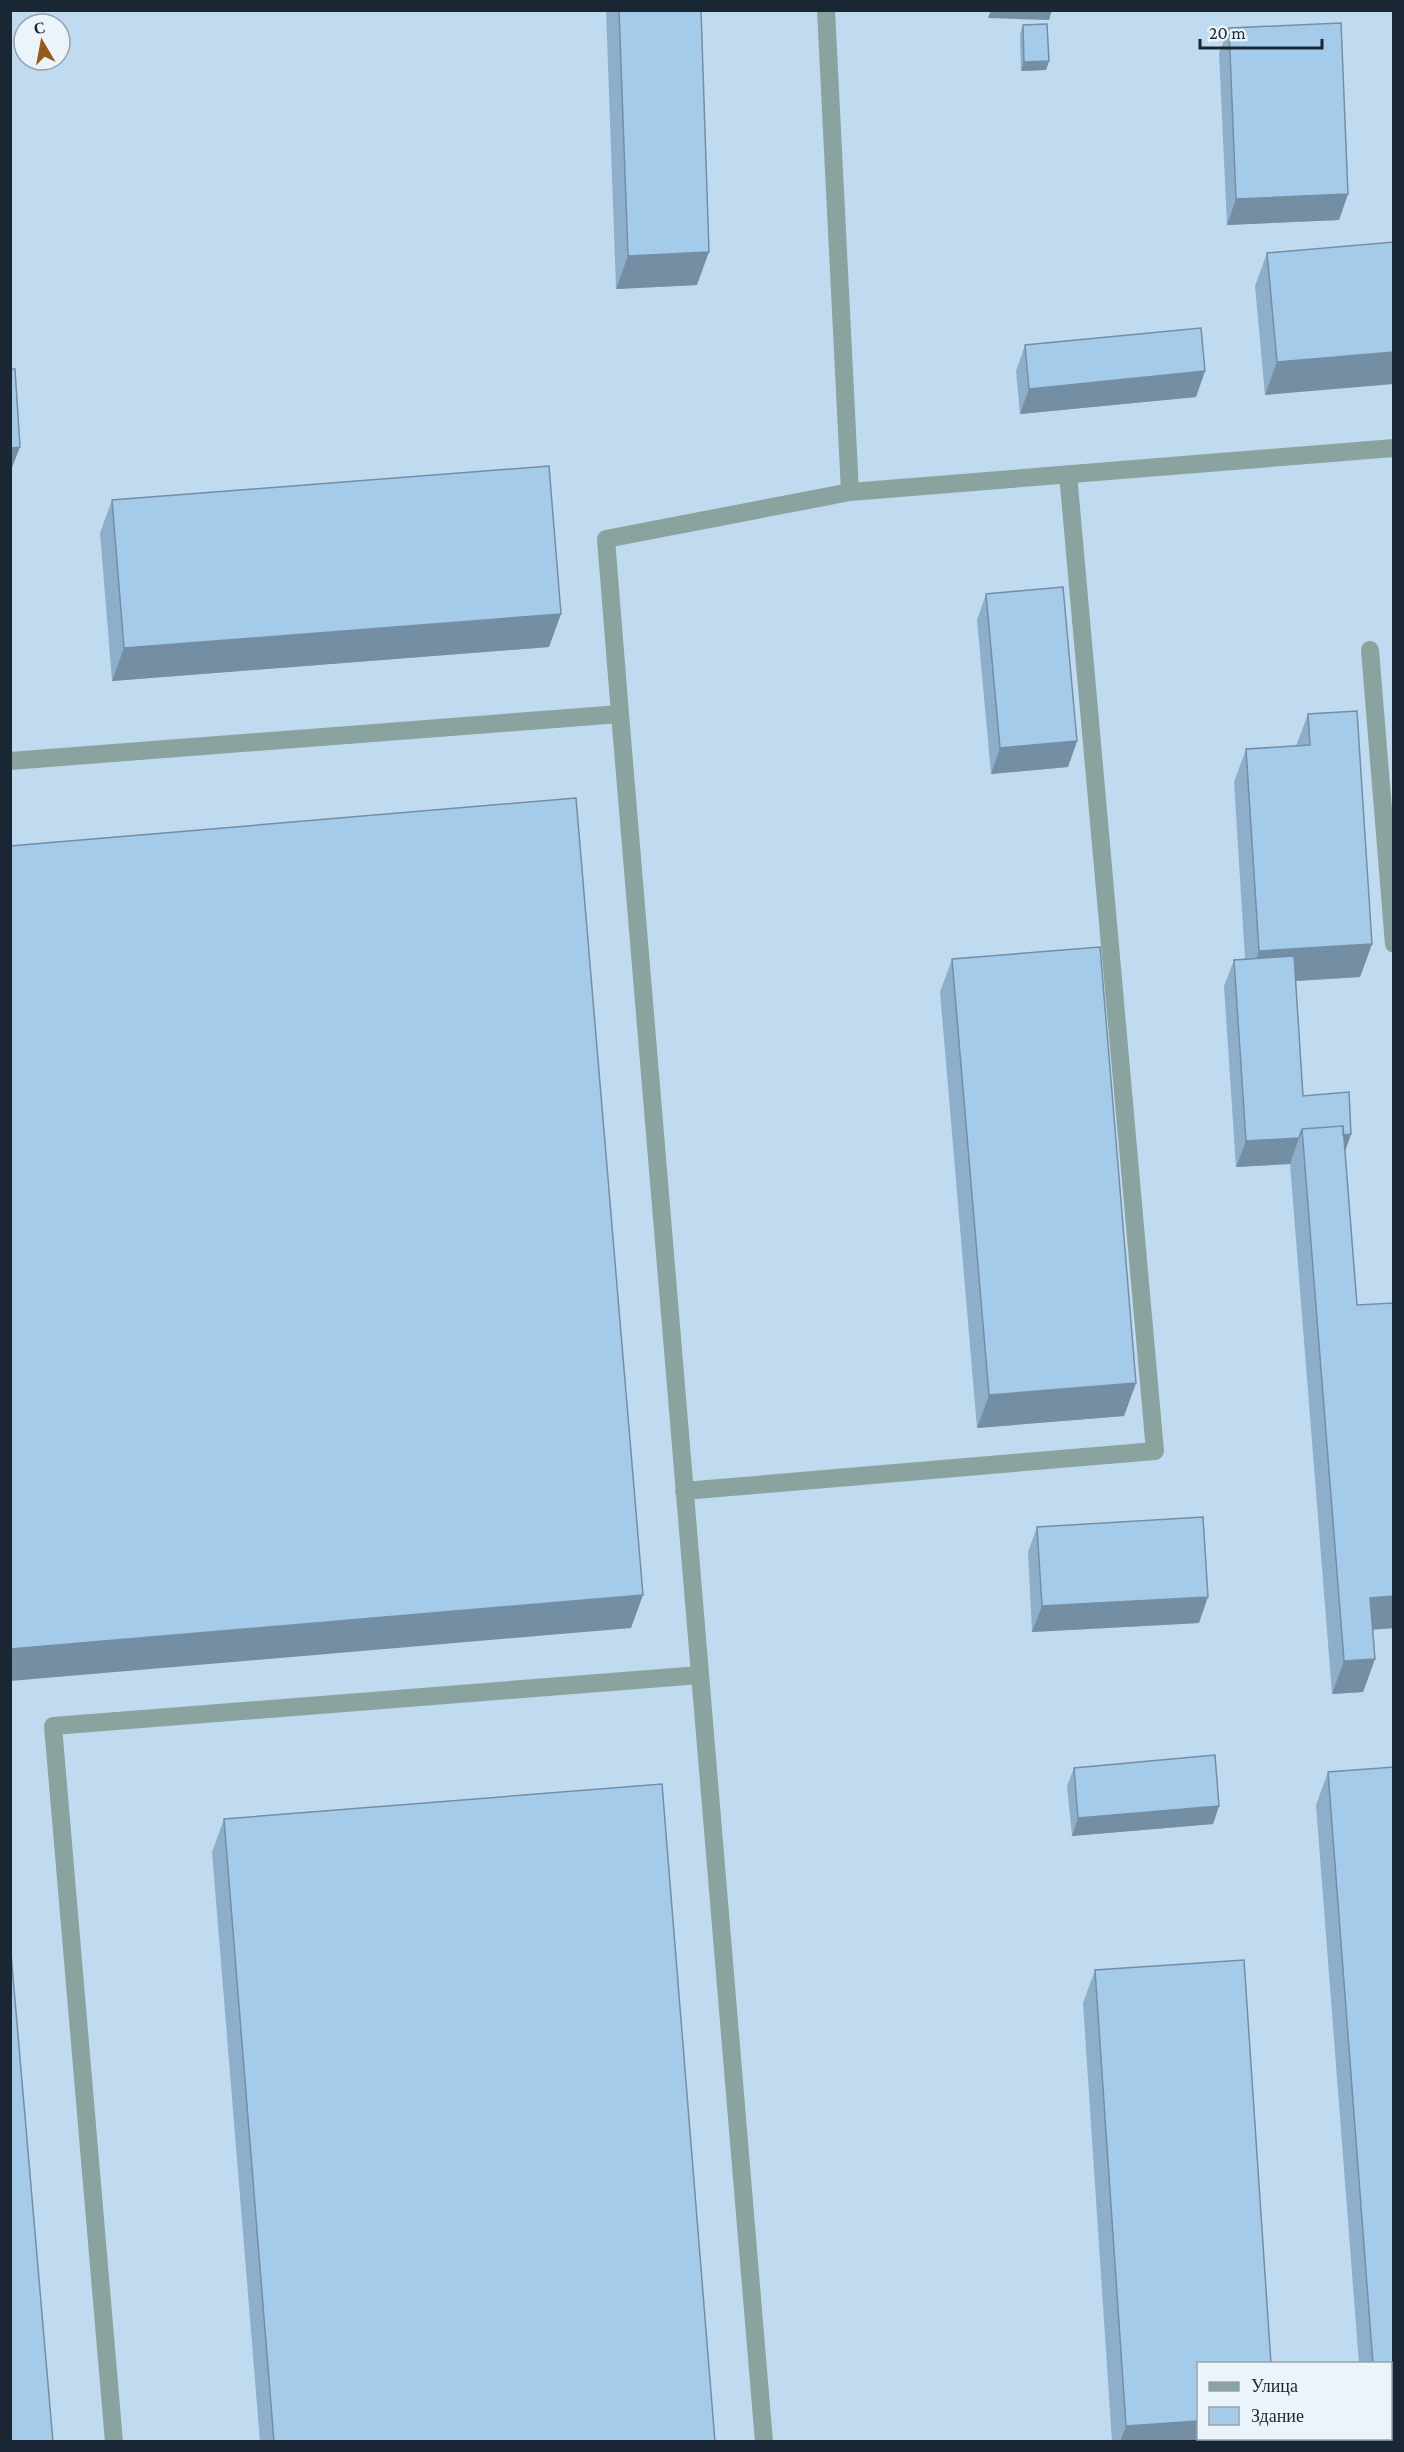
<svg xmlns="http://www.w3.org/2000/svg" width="1404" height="2452" font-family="'Crimson Pro',serif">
	<rect width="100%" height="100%" fill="#d2e9fc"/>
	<path fill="#c0dbf0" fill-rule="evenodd" d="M11,11H1393V2441H11ZM24,24H60V60H24ZM1198,2364H1390V2438H1198Z"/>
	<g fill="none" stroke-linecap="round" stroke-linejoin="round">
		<path stroke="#8ba39f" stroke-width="18" d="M826,10L850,492
			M1370,650L1394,944
			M620,714L764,2442
			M10,761L620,714L606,539L850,492L1394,448
			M684,1491L1155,1451L1068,474
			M114,2442L53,1726L700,1675"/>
	</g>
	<path fill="#8eafca" d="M606,10H701L697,285L616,289Z
		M1023,25L1049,61L1046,70L1021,71L1020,34Z
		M1229,28L1348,194L1339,220L1227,225L1219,53Z
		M1394,242L1265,395L1255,286L1267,253Z
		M1025,345L1205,371L1196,397L1020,414L1016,371Z
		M112,500L549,647L112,681L100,533Z
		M986,594L1077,741L1068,767L991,774L977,620Z
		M1308,714L1372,944L1360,977L1296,981L1303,1096L1351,1134L1345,1152L1357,1305L1394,1303V1628L1373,1629L1375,1659L1363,1692L1332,1694L1290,1164L1236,1167L1224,986L1234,960L1245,959L1234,782L1246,749L1296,746Z
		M952,959L1136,1383L1124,1416L977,1428L940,992Z
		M1037,1527L1199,1623L1032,1632L1028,1552Z
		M1394,1767V2442H1365L1364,2439H1390V2364H1359L1316,1805L1328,1772Z
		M1074,1768L1219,1806L1213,1824L1072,1836L1067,1786Z
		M224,1819L715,2442H260L212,1852Z
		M1095,1970L1266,2439L1265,2442H1112L1083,2003Z"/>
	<path fill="#748ea4" d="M991,10H1052L1049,20L988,18Z
		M1049,61L1046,70L1021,71L1024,62Z
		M1348,194L1339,220L1227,225L1236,199Z
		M709,252L697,285L616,289L628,256Z
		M1394,352V384L1265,395L1277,362Z
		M1205,371L1196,397L1020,414L1029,389Z
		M20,447L10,473V448Z
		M561,614L549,647L112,681L124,648Z
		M1077,741L1068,767L991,774L1000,748Z
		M1372,944L1360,977L1247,984L1259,951Z
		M1351,1134L1342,1160L1303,1138Z
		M1299,1138L1290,1164L1236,1167L1246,1141Z
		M1136,1383L1124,1416L977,1428L989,1395Z
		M643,1595L631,1628L10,1681V1649Z
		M1394,1596V1628L1358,1631L1370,1598Z
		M1208,1597L1199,1623L1032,1632L1042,1606Z
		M1375,1659L1363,1692L1332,1694L1344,1661Z
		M1219,1806L1213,1824L1072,1836L1078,1818Z
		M1390,2411H1394V2442H1366L1367,2439H1390Z
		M1198,2421V2439H1266L1265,2442H1120L1126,2426Z"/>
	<path fill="#a5cbeb" stroke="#748ea4" stroke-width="1.5" d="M619,10H701L709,252L628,256Z
		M1341,23L1348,194L1236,199L1229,28Z
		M1047,24L1049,61L1024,62L1023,25Z
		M1394,242V352L1277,362L1267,253Z
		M1201,328L1205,371L1029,389L1025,345Z
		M10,369H15L20,447L10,448Z
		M549,466L561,614L124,648L112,500Z
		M1063,587L1077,741L1000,748L986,594Z
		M1357,711L1372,944L1259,951L1246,749L1310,745L1308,714Z
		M576,798L643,1595L10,1649V846Z
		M1100,947L1136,1383L989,1395L952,959Z
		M1294,956L1303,1096L1349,1092L1351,1134L1343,1135V1126L1302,1129L1299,1138L1246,1141L1234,960Z
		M1343,1126L1357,1305L1394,1303V1596L1370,1598L1375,1659L1344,1661L1302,1129Z
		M1203,1517L1208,1597L1042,1606L1037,1527Z
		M1215,1755L1219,1806L1078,1818L1074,1768Z
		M1394,1767V2411H1390V2364H1373L1328,1772Z
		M662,1784L715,2442H274L224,1819Z
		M10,1942L53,2442H10Z
		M1244,1960L1271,2364H1198V2421L1126,2426L1095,1970Z"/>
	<rect width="1404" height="2452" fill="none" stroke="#182733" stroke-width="24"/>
	<rect x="1197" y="2362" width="195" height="78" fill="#ecf4fb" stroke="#97a2ab" stroke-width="1.5"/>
	<rect x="1209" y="2382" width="30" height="9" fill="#8ba39f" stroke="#97a2ab" stroke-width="1.5"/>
	<text x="1251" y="2392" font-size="18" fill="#182733">Улица</text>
	<rect x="1209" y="2407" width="30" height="18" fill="#a5cbeb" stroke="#97a2ab" stroke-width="1.5"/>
	<text x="1251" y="2422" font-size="18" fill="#182733">Здание</text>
	<g transform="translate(42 42) rotate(350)"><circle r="28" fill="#ecf4fb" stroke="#97a2ab" stroke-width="1.5"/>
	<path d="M0-4.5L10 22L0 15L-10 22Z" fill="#955b19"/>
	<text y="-9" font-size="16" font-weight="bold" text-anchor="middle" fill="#182733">С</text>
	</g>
	<path d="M1200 39v9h122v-9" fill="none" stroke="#182733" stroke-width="3"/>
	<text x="1209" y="39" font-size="18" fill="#182733" stroke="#ecf4fb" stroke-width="4.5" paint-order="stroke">20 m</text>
</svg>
